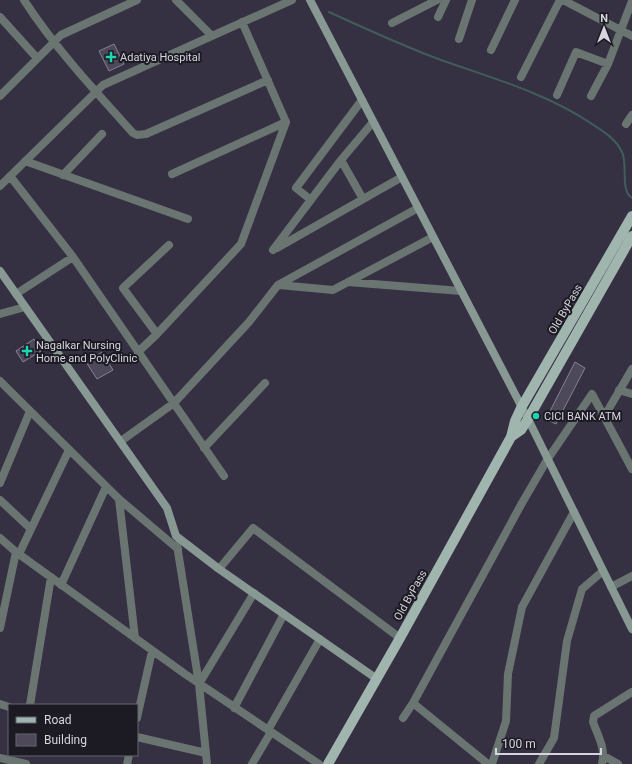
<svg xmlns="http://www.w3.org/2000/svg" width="632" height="764" font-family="Roboto,sans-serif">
	<rect width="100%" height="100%" fill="#353142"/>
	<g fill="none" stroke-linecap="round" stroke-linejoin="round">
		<path stroke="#405d5a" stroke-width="2" d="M329,12C366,29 403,46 441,60C492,78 546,93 592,124C603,131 616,139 622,152C628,165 620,191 632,198"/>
	</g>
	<path fill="#4d495b" stroke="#858195" d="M114,44L124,64L109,71L99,51Z
		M34,339L41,351L23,362L16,351Z
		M102,352L113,370L97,379L86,362Z
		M575,362L585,368L556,424L546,419Z"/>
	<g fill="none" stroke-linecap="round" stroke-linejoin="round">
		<path stroke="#6a7572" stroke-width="8" d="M24,0C55,48 95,91 133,133L137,135L146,134L268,80
			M176,0L212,36
			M563,0L632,36
			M0,17L37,58
			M438,17L446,0
			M392,23L437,0
			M459,39L472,0
			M491,50L515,0
			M521,77L560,0
			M557,95L576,52L608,64L632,1
			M0,96L61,35L137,0
			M591,96L608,64
			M626,124L632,115
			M341,160L363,199
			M25,161L188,219
			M172,174L286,122L242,22
			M63,175L102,134
			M10,176L73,257L224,476
			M0,186L103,85L292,0
			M311,200L296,188L362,100
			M277,248L402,177
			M273,250L341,160L373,122
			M348,282L461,291
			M279,285L333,290L433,237
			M16,294L73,257
			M0,314L25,307
			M157,334L123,288L169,245
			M138,352L157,334L241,244L286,122
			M0,381L119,499L178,549
			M619,390L632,394
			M604,417L632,369
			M121,441L174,403L249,322L278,285L418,208
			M204,448L265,383
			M0,483L30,411
			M119,499L135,638
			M0,500L31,529
			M0,538L16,552L185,674L319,764
			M177,545L199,684L207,764
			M19,554L69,450
			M219,569L253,528L400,638
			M61,585L106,487
			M611,587L632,576
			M0,628L16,552
			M199,684L254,593
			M413,703L522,503L547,460L592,394L632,469
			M0,704L9,707
			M30,705L51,577
			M234,708L284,614
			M137,718L152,651
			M403,718L413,703L488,764
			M268,730L320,639
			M137,737L206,753
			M604,756L618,764
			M0,758L26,764
			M127,764L129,755
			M252,764L271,732
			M492,764L506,721L508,674L522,607L574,512
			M539,764L554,738L567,641L582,589L603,571
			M602,764C606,749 598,736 593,722L594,716L632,692"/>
		<path stroke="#889994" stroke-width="8" d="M310,0L528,419L632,629
			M0,271L167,508L176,536L219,569L377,679"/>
		<path stroke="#9fb5ae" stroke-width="10" d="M511,437L521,430L528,419L632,236
			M328,764L400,638L511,437L515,421L521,408L632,216"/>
	</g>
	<g fill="#1cd5b1" stroke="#1c1a22" stroke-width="1.5">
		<path d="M109 51h4v4h4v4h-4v4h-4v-4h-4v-4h4z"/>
		<path d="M25 345h4v4h4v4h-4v4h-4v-4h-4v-4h4z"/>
		<circle cx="536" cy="416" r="4"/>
	</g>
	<g text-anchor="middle" stroke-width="4" stroke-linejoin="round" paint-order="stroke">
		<g font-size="11" fill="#d6d4df" stroke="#1c1a22" text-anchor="start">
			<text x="120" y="61">Adatiya Hospital</text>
			<text x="36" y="349">Nagalkar Nursing<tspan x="36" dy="13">Home and PolyClinic</tspan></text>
			<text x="544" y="420">CICI BANK ATM</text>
		</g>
		<g font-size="11" fill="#d6d4df" stroke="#1c1a22">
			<text transform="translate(565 309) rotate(-60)" y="4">Old ByPass</text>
			<text transform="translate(410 595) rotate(-61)" y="4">Old ByPass</text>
		</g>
	</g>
	<rect x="8" y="704" width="130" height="52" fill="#1c1a22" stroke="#66646e"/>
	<rect x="16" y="717" width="20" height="6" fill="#9fb5ae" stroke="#66646e"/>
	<text x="44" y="724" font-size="12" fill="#d6d4df">Road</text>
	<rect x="16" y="734" width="20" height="12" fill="#4d495b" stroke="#66646e"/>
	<text x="44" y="744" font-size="12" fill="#d6d4df">Building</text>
	<g transform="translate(604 28)" stroke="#1c1a22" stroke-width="3" paint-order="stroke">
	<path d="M0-3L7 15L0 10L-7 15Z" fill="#d6d4df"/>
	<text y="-6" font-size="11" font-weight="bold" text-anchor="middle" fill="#d6d4df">N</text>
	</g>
	<path d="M496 748v6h105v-6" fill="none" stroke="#d6d4df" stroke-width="2"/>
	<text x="502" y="748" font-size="12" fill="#d6d4df" stroke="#1c1a22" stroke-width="3" paint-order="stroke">100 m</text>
</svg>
